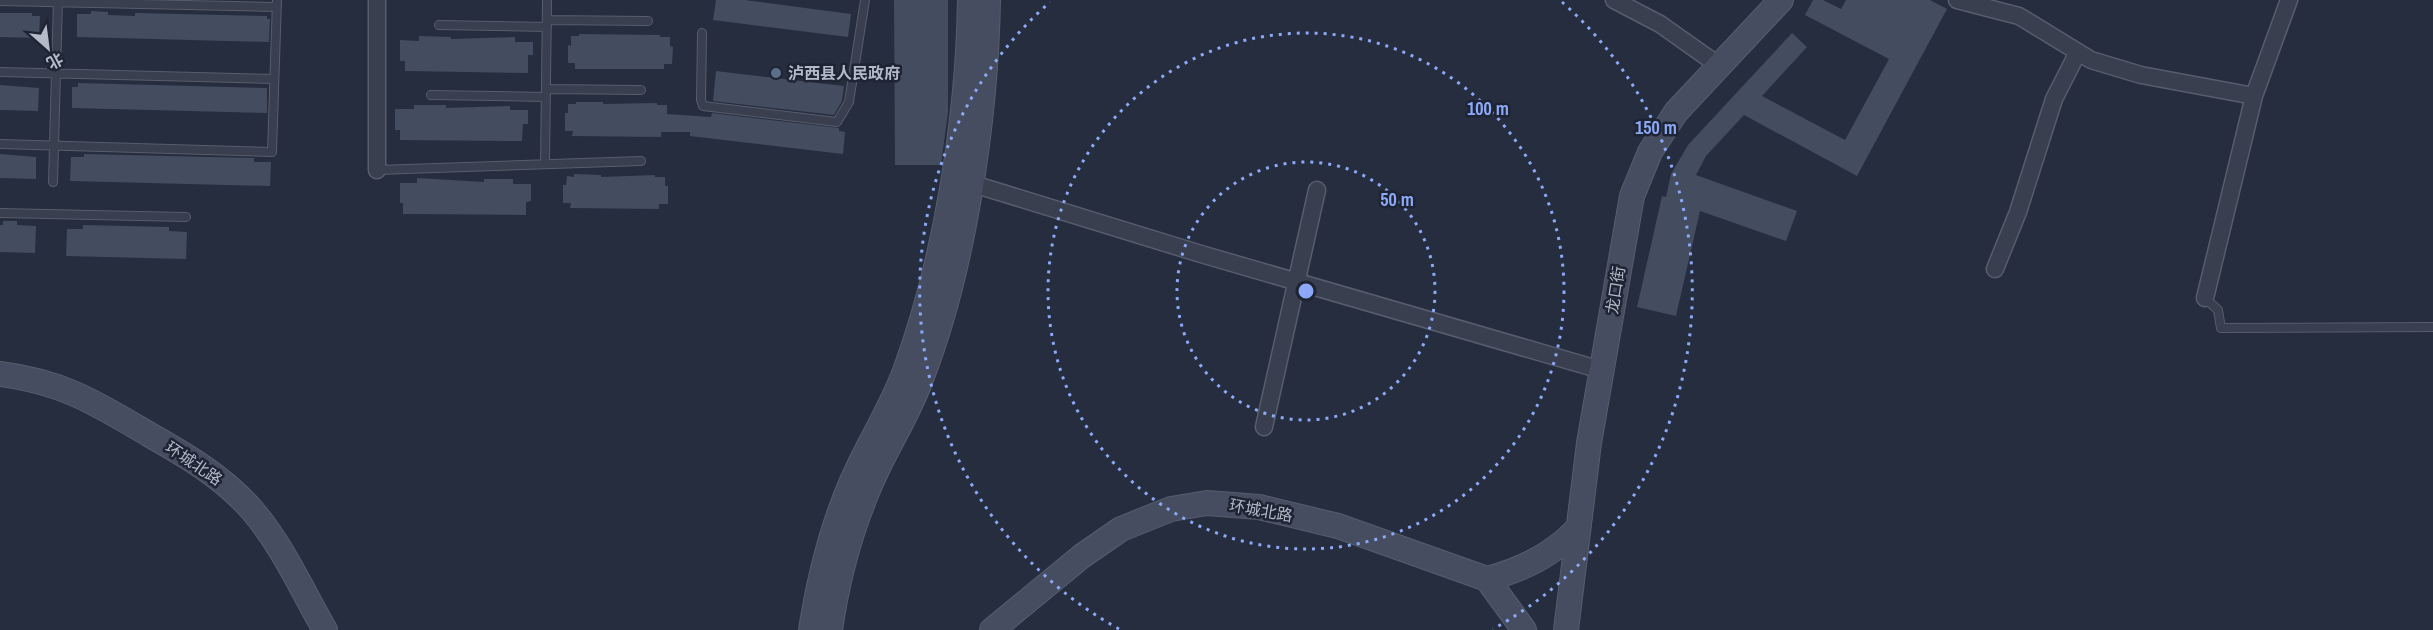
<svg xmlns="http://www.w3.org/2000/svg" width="2433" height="630" font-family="'Archivo Narrow','Noto Sans SC',sans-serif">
	<rect width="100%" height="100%" fill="#252d3e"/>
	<path fill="#444c60" d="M716,0H745L851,14L848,37L713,20Z
		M894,0H948V112L941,165H895Z
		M1813,0H1823L1841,9L1846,0H1930L1947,9L1857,176L1744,115L1706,156L1696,175L1797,211L1786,241L1700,211L1676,316L1637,307L1662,196L1666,197L1671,174L1688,145L1792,33L1807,47L1762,96L1845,140L1889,59L1805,15Z
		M91,11L108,12V15L135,16V13L267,16V19H270L269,42L77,37V14H91Z
		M0,13H32V16H40L39,38L0,37Z
		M579,34L660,35V37H670V46L673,47L672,64H664V69H575V63H568V45L571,46V36H579Z
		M419,36L451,37V39L515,37V42H533V55H528V73L405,71V61H400V40L419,41Z
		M716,71L844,86L842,101L834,115L713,101Z
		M78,83L267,88V113L72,108V87H78Z
		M0,85L39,88L38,111L0,110Z
		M576,102H603V104L657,103V105H667V114L711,117L712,113L839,128V131L845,132L843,154L690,136V132H661V137L572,136L573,131H565V113H568V104H576Z
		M414,105H446V108L510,106V110H528V124H523L522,141L400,140V130H395V109H414Z
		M0,154L36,157V179L0,178Z
		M84,154L254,158V162H271L270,186L70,181L71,157H84Z
		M574,174L601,175V177L655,175V177H665V186H668V204H659V209L570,208L571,203H563V185H566L567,176L574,177Z
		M417,178L484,182V179H513V184H531V201L526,202V215L403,214V203H400V183H417Z
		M3,221H17V225L36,226L35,253L0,252V225H3Z
		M83,225L169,227V231L187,232L186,259L66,256L67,229H83Z"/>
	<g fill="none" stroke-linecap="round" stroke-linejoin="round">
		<g stroke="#575d6c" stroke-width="10">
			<path id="lane" d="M0,1L276,7
				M547,20L648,21
				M439,25L547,27
				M702,33L701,100L703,106L837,122L849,102L865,0
				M0,72L274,79
				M546,89L641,90
				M431,95L546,97
				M0,144L272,152L277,0
				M545,164L547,0
				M377,170L641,161
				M53,182L58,0
				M0,213L186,217
				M2205,298L2218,310L2221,328L2433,327"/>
		</g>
		<g stroke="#575d6c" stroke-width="19">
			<path id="street" d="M1614,0L1660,24L1718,65
				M1957,0L2019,16L2091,60L2141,75L2254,96
				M377,170V0
				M970,183L1201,254L1601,370
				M1995,269L2018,212L2054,99L2078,52
				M2205,298L2254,96L2289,0
				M1264,427L1317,190"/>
		</g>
		<g stroke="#575d6c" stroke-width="26">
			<path id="secondary" d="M0,374C63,382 96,403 150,435C187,456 223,477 252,510C282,545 302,590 325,630
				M1487,579C1522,570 1554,554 1578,528
				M1487,579L1524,630
				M811,630C819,579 831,529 852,481C868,444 891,409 905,371C946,259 968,119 970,0
				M830,630C837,581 849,535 868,490C883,452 907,418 921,379C964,269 986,118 988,0
				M992,630L1082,556L1121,529L1171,509L1207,503L1259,507L1338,526L1487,579
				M1566,630L1589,443L1632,196L1650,152L1676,112L1781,0"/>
		</g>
		<use href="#lane" stroke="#393f4e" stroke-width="8"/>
		<use href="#street" stroke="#393f4e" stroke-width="16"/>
		<use href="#secondary" stroke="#474d61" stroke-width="24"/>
	</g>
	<g fill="none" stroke="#8ca9f7" stroke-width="3" stroke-dasharray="3 6">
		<circle cx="1306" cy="291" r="129"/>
		<circle cx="1306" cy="291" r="258"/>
		<path d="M1119 629A386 386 0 0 1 1050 2M1562 2A386 386 0 0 1 1493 629"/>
	</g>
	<circle fill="#5c6f8a" stroke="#1e2433" stroke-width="2" cx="776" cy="73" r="6"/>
	<g text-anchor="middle" stroke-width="5" stroke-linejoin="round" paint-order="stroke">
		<g font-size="16" font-weight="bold" fill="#b5bac9" stroke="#1e2433" text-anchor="start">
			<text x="788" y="79">泸西县人民政府</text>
		</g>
		<g font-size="16" fill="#b5bac9" stroke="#1e2433">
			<text transform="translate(1615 290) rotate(-81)" y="6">龙口街</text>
			<text transform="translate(194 463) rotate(34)" y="6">环城北路</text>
			<text transform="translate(1261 510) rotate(10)" y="6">环城北路</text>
		</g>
	</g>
	<circle cx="1306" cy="291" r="9" fill="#8ca9f7" stroke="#1e2433" stroke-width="3"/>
	<g font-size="18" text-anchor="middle" font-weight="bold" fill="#8ca9f7" stroke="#1e2433" stroke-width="5" stroke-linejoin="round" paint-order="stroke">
		<text x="1488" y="115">100 m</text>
		<text x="1656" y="134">150 m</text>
		<text x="1397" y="206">50 m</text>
	</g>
	<g transform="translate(48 48) rotate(152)" stroke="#1e2433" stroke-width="4.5" paint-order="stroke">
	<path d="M0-4.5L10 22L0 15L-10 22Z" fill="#b5bac9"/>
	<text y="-9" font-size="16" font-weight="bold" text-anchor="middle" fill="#b5bac9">北</text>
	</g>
</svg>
